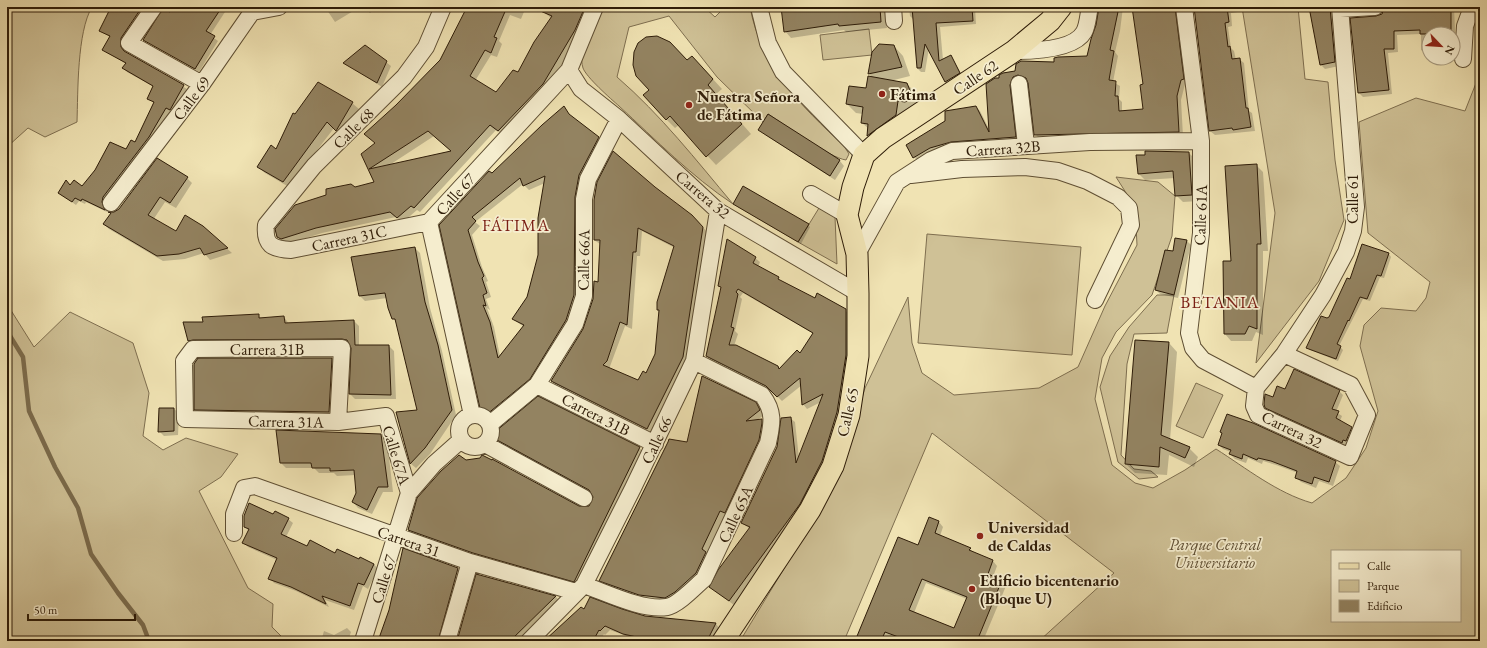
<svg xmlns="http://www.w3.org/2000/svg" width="1487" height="648" font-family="'EB Garamond',serif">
	<rect width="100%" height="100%" fill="#f0e3b3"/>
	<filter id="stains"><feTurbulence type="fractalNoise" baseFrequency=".005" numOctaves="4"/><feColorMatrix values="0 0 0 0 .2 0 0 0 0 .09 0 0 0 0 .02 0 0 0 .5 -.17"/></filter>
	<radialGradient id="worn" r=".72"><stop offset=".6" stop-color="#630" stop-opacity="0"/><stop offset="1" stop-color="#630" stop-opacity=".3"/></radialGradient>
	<path fill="#cfc196" stroke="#7e6e4f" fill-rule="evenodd" d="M7,7H92C77,32 78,92 77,122L45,137L28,128L7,147Z
		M598,7H704L715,17L721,11V7H750C761,67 801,106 844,146L849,154L846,160C830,158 785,125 768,114L763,122L717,77L669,16L629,27L617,77C661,115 696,160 733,204C691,176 656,140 619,106C611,99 586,77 583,68C577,49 592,25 598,7Z
		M1242,7H1298L1305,79L1328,82L1335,160L1344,220L1319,281L1256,363L1275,213Z
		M869,29L872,55L823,60L820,35Z
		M1480,73V641H1039L1114,573L932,433L844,641H740L819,511L840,470L865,388L908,297L912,343L922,373L954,395L1039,388L1078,367L1105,306L1137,245L1135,207L1116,177L1158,182L1175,196L1172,236L1152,295L1116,332L1102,358L1095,399L1112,465L1135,483L1153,488L1185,470L1216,449C1246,468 1277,493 1312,503L1346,478L1366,448L1378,411L1360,346L1364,325L1381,308L1416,311L1426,298L1430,282L1368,233L1359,122L1416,98L1465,111ZM1332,551H1460V621H1332Z
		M819,208L835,217L837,264L798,242Z
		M927,234L1081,247L1072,355L918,343Z
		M1157,295H1174L1167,333L1134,334L1127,364L1121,455L1134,469L1151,471L1158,477L1139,479L1118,462L1100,387L1110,356L1129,327Z
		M7,304L34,347L70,312L133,343L149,393L143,436L163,450L186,438L238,454L221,477L199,491L248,588L273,604L272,627L286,641H11L7,638Z
		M1196,383L1223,395L1203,438L1176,426Z"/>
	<path fill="#0003" fill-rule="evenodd" d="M118,7H149L125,42L124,52L187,89L174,113L170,111L153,141L105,207L107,212L86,202L85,204L79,201L76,205L59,193L71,186L83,187L135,143L155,104L149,99L154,87L127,72L124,68L126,64L104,50L110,37L100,31Z
		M163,7H220L225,12L210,35L218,41L199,72L144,40L163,12Z
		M325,7H360L335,22Z
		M364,7H377L370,13Z
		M468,7H526L521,19L510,15L499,41L502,44L497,57L491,55L475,81L496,93L518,73L551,18L545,13L550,7H585L590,12L580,35L548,89L504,136L496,130L420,212L417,210L403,222L396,217L322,233L287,244L284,243L278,237L354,188L376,183L362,154L376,144L396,106L441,61ZM434,136L453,152L388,166Z
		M782,7H885L887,28L846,32L844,30L791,38L785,31Z
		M909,7H975L976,24L940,27L943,60L951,56L963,77L949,85L945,82L929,48L925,72H921L917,68L914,20L910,16Z
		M1100,7H1123L1120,31L1115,52L1118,56L1113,82L1120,86L1119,99L1122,102V111L1144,110V85L1133,7H1181L1187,83L1185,84L1181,100L1183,136L1040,139L1035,134L1029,81L1023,78L1019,141L918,161L914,157L976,107L980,111L990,131L1000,79L1055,63L1088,57L1097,25Z
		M1195,7H1237L1238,12L1231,13L1232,26L1228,27L1231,48L1234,51L1236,60L1239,59L1244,63L1249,111L1252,113L1255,131L1215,135L1210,131Z
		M1310,7H1335L1339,66L1325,69L1321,65Z
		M1386,7H1454L1456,53H1453V34H1429V54H1426L1421,50V34L1397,35L1398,52L1388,53L1392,94L1363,97L1359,93L1381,16Z
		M365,46L391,66L382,87L345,63Z
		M894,46L903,56L910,76L890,81L907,84L916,93L922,107L877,144L868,135L869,129L862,123L863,114L856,113L847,104L867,89L873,78L869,74Z
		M687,61L701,66L722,89L716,94L751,134L716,165L679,125L675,128L666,119Z
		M352,103L359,109L343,136L334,128L289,187L265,173L258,167L277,150L295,115Z
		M564,108L572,118L603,143L584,180L579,299L570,325L534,383L487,418L482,413L440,225ZM545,183L539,255L528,298L513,319L524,327L500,356L494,327L487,308L490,310L486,299L491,297L486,282L488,281L482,267L472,235L480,226L475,222L523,184L529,190Z
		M768,116L840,161L844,166L835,180L764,134L759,130Z
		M1189,153L1196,160L1198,201L1183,202L1176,195L1175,178L1145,180L1138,173Z
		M1256,165L1263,172L1268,251H1263V335L1256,332L1252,341H1231L1225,334L1232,262Z
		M187,178L192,183L176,208L165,202L153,220L176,232L203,227L232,253L210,260L204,253L185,259L163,261L109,229L104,224L111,213H115Z
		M654,188L697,220L707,232L687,362L652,433L556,386L552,381L584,329L599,283L600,244L594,240ZM642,231L675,248L658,310L660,311L656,354L647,375L639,381L609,369L625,326L632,329L637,256H640Z
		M736,206L808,225L810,227L801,244Z
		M1176,240L1187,241L1191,245L1178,298L1160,294L1156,290L1173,253Z
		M415,248L420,253L430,308L442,351L456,415L430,454L416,468L411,464L397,413L418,411L397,322L393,318L387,298L365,301L360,296Z
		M1389,254L1391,257L1384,278L1380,277L1370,301L1363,299L1339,346L1343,350L1338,361L1310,350L1308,348L1327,320Z
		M755,258L760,262L758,267L782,282L815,299L845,310L850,315V360L842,417L826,466L804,509L734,605L715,591L750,529L742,523L790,418L795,422L799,458L821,402L807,409L803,404L802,385L782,401L772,391L712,361L707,356L722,288ZM743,293L814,334L800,355L780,370L734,346L738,334L735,331L742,299L740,297Z
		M258,315L262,319L284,317L289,324L354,321L359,326V346H389L394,351L396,399H355L350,394L351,344H198L194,346L189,341L204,323Z
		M1169,343L1177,352L1170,440L1189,448L1198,457L1194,467L1169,455L1167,475L1135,473L1126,464Z
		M332,359L338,365L335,418L201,415L195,409Z
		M1286,390L1339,391L1343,395L1336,412L1342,416L1340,421L1356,432L1350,445L1347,443L1346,446L1271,412L1266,407L1274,398Z
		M755,403L764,415L756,421L761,420L766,425L763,445L729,517L725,515L707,553L710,557L700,578L670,602L644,599L605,585L601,580L688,443Z
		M160,409H174L179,413L178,435L164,436L159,431Z
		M1221,432L1335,462L1340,466L1333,486L1319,481L1316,488L1301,482L1296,477L1298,473L1276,465L1263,461L1262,464L1248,458L1246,463L1235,459L1230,454L1231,452L1223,449L1219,445L1223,434Z
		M381,435L387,440L393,492H383L372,514L358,508L353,502L357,493L356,475L337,476L334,473H319L314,468H286L281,463Z
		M498,439L639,448L644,452L579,585L478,557L413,534L409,530L466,461L579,507H590L595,497L592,492L502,444Z
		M273,516L288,519L293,523L286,537L307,548L374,564L378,569L368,589L363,586L354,610L325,600L329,607L296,591L274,583L270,578L277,560L248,547L244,543L249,531L244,526Z
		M930,518L939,522L943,527L940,536L970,549L974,553L993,561L997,566L993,577L1002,581L1006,586L983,641H856L918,547ZM926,583L967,599L954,630L914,613Z
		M404,550L458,569L462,573L443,641H379L387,620Z
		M477,575L556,597L560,601L518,641H458Z
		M584,610L716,624L720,629L713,641H640L610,630L605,635L604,634L600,641H545Z
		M347,628L351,632L348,641H321L324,631L334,635Z"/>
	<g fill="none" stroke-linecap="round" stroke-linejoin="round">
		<path stroke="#7b6b4c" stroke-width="4.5" d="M7,331L23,357L29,411L55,467L78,508L91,554L118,593L143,625L149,641
			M1476,641L1480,624"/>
	</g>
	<path fill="#938361" stroke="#2e1c08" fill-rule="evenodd" d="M111,7H142L121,38V47L124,51L184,85L170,110L166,108L149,137L103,197L102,202L105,210L82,199L81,201L75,198L72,202L58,193L66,180L70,185L74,180L82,186L95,170L110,142L126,149L131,140L135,142L154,102L147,99L153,86L122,68L126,63L102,50L110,36L99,31Z
		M174,7H222L206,31L215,36L195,69L143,40L163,8L170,12Z
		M467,7H507L494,37L497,38L491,53L485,50L470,76L496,92L513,70L518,72L534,42L552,16L531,7H585L575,30L543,84L498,131L490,125L414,208L411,206L397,218L390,212L316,228L281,239L277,237L275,229L295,205L326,195V189L351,184L355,187L374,182L361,154L375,143L364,134L396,105L440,60ZM428,131L451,151L369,169Z
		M781,7H880L881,22L839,26L838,24L784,32Z
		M912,7H972L973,21L936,23L939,61L951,55L960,73L945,82L925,44L921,68H917Z
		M1099,7H1119L1110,50L1114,51L1109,80L1116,81L1115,96H1118L1119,111L1143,109L1140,85L1143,84L1132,7H1175L1184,79L1181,80L1177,96L1179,132L1034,135L1028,83L1026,78L1018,75L1013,77L1010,85L1016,137L951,142L930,148L913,158L906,145L945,121V111L976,106L989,132L986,84L995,78H999V75L1003,73L1015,71L1016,64L1021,61L1054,62V58L1058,57L1087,56L1091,39L1096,25Z
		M1194,7H1227L1229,22L1225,23L1228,47L1230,46L1232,59L1240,58L1246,108H1248L1251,127L1233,130L1232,128L1209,131Z
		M1309,7H1330L1335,62L1320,65Z
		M1451,10V34H1420V30L1394,31V49H1384L1389,90L1358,93L1350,18L1376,16L1382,14L1383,11Z
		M657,36L670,42L687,60L692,56L713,79L708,85L742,124L706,157L670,116L666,120L643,95L649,90L636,76L633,65L634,52L638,43L646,37Z
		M879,44L894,45L902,67L868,74L872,52Z
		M365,45L387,61L377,83L343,63Z
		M868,76L907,83L913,98L905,102L898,101L896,115L867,136L868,124L861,123L863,107L846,104L849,86L866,88Z
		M318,82L353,102L336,131L327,122L283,182L257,167L271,145L276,149L293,113L295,114Z
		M564,106L569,114L599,137L579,175L575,197L574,295L566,320L530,379L486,415L481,413L439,225L489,171L492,173L542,125ZM545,176L538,218V255L527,297L512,319L524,325L498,358L490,322L483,305L486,306L483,295L487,293L482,278L484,276L478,262L468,230L476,221L472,217L520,178L523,186Z
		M768,114L840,160L830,176L758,130Z
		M613,151L655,187L692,215L703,227L683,357L647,429L551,381L583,329L593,299L594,281L598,282L600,240H594V200L597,182ZM638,228L674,246L657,302V310H659L655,354L646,373L643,371L638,380L603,365L607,361L620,322L627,325L633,252H636Z
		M1145,151L1189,152L1192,195L1175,196L1173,171L1138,174L1136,155H1145Z
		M157,158L188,177L170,203L160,197L148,215L176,231L185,215L203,226L228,248L204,255L200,248L179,254L157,256L103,224L111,213L108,212H114L119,209Z
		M1257,164L1261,244H1257V329L1249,326L1245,334H1224L1223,261H1231L1225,166Z
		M743,186L809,224L798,242L733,204Z
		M1175,238L1187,240L1174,295L1155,290L1165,250L1173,251Z
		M727,239L756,257L753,263L779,277L778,279L815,298L817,293L846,309V355L837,412L822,461L800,504L729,601L709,587L718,570L750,527L741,523L777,447L781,418L791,417L796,463L823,394L802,405L800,378L777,397L766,386L706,356L721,287L718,286ZM738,289L813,333L800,353L797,350L779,369L778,366L736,345H729L734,328L731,327L738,294L736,292Z
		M1362,244L1389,253L1381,276L1377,275L1367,299L1360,297L1349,321L1348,320L1337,344L1341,346L1336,359L1306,348L1321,316L1327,318L1329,317L1347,278L1350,279Z
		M415,247L425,302L438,345L452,410L425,448L410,464L396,412L417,410L395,319H392L388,308L385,293L359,296L351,257Z
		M259,314V318L284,316L285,323L354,320L355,345H389L391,395L349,394L351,348L347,340L342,339L193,340L188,341L183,322H203L202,317Z
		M1135,340L1169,342L1161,435L1190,447L1185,458L1160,447L1159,467L1125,464Z
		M198,358H332L329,412L194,410V364Z
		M1294,369L1340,390L1332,409L1339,411L1336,418L1352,427L1346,441L1343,440L1342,443L1265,408L1264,404L1265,394L1273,397L1277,386L1285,389Z
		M702,376L756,402L760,410L746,421L762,419V423L759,440L725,513L720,511L702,549L706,552L696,573L675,592L665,598L639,595L599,581L668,442L669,439L687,442Z
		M538,396L640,447L574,582L473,553L408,530L417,498L441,471L459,455L466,460L480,458L482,455L492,460V459L579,506H589L593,497L589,490L497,440L496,431Z
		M159,408H174V431L158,432Z
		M1227,414L1253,423L1336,461L1329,482L1314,477L1312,484L1295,478L1297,471L1271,461L1258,458L1257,460L1243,454L1242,459L1229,454L1231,450L1218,445L1222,433L1220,432Z
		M276,430L381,434L388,487H378L367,510L352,502L356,493L354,470L330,471V468H312L311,463H280Z
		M249,503L273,514L275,511L289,518L281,534L307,546L310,540L335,553L337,549L359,559L360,557L374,564L364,585L358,583L350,606L322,596L326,604L291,587L268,579L277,558L242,543L249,529L244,527V516Z
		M929,517L939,521L935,533L971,548L969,550L993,560L988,574L1002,580L977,641H909L885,632L881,641H855L898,537L918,545ZM922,579L967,597L954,628L909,610Z
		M403,548L458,568L438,641H378L389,610Z
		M476,574L556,596L510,641H457Z
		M590,597L622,609L645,616L716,623L707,641H655L623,634L605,626L600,631L599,630L593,641H544L581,607L584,609Z"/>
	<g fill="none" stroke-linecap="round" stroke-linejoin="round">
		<g stroke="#5e4e33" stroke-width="18">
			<path id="minor" d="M154,7L129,43L202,84
				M759,7L768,43L783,72L864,155
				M893,7L894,21
				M1184,7L1201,141V233L1189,333L1193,348L1203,360L1256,388
				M1340,9L1375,7
				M1014,51C1033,51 1074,50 1084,32C1088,25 1088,14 1090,7
				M1463,59L1465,26L1472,7
				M569,70L581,89L619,119L718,211L858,293
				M1019,84L1026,145
				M911,175L962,169L1025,167L1058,171L1087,181L1118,197L1129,208L1131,225L1095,300
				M811,194L847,215
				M111,203L202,84L252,12L279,7
				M429,222L291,250C272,249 264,245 266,225L314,166L404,77L426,47L443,7
				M429,222L569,70L595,7
				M429,222L472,415
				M857,254L897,182L931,160L952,151L1090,142L1201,141
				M537,385L655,444
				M1256,388L1284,354L1323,295L1346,252L1353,231L1356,207L1340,7
				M1256,388L1254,406L1258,415L1350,457L1367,415L1351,385L1284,354
				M459 431a16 16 0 1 1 32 0a16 16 0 1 1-32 0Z
				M338,422L342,348L193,349L184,361L185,419L338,422L386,416L409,493
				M490,424L537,385L575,324L584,296V199L588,179L619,119
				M485,444L584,498
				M234,533V514L244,488L255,486L470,562L576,592
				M584,585C607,593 643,611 667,607C678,605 695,587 704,579L768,443C772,424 775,412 762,395L694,361
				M363,641L409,493L434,464L461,440
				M447,641L470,562
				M529,641L584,585L633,488L694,361L718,211"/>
		</g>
		<g stroke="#2e1c08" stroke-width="23">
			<path id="major" d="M723,641L810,510L833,466L849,415L858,356V293L857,254L847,215L853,187L864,155L883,138L1014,51L1050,21L1061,7"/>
		</g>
		<use href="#minor" stroke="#f5edce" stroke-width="16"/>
		<use href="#major" stroke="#f0e3b3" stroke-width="21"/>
	</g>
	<g fill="#8f2418" stroke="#f5edce" stroke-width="1.5">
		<circle cx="882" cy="94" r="4"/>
		<circle cx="689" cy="105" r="4"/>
		<circle cx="980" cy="536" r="4"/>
		<circle cx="972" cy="589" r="4"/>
	</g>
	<g text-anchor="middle" stroke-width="3.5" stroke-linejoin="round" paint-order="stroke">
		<g font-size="16" fill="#2e1c08" stroke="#f5edce">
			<text transform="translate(975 77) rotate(-34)" y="6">Calle 62</text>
			<text transform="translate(191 98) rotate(-53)" y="6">Calle 69</text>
			<text transform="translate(353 128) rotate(-45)" y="6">Calle 68</text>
			<text transform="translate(1003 148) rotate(-4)" y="6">Carrera 32B</text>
			<text transform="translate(455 194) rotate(-48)" y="6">Calle 67</text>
			<text transform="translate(703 194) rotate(40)" y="6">Carrera 32</text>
			<text transform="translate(1352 199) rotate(-90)" y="6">Calle 61</text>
			<text transform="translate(1200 215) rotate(-88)" y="6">Calle 61A</text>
			<text transform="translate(349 238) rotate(-12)" y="6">Carrera 31C</text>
			<text transform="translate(583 260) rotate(-89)" y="6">Calle 66A</text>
			<text x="267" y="355">Carrera 31B</text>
			<text transform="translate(847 412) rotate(-77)" y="6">Calle 65</text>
			<text transform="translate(596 414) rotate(27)" y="6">Carrera 31B</text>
			<text transform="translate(286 421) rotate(1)" y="6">Carrera 31A</text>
			<text transform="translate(1292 429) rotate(26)" y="6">Carrera 32</text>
			<text transform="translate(656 440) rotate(-65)" y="6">Calle 66</text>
			<text transform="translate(397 455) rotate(73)" y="6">Calle 67A</text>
			<text transform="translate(735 514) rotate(-65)" y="6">Calle 65A</text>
			<text transform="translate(409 541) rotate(19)" y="6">Carrera 31</text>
			<text transform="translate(383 579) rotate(-73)" y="6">Calle 67</text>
		</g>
		<g font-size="16" font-weight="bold" fill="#2e1c08" stroke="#f5edce" text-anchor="start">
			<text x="890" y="100">Fátima</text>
			<text x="697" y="102">Nuestra Señora<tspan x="697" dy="18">de Fátima</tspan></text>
			<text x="988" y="533">Universidad<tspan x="988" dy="18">de Caldas</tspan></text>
			<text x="980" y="586">Edificio bicentenario<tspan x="980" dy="18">(Bloque U)</tspan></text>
		</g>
		<g font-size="16" font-style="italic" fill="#5e4e33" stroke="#f5edce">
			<text x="1215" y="550">Parque Central<tspan x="1215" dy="18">Universitario</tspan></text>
		</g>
		<g font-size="17" letter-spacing="1" fill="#7a1f14" stroke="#f5edce">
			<text x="516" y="231">FÁTIMA</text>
			<text x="1220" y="308">BETANIA</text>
		</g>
	</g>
	<rect width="1487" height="648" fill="none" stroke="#f0e3b3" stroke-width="24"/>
	<rect x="8" y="8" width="1471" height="632" fill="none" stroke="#2e1c08" stroke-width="2"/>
	<rect x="12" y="12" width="1463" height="624" fill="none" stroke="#2e1c08"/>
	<rect x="1331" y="550" width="130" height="72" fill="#f5edce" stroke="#a5997f"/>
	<rect x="1339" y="563" width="20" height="6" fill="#f0e3b3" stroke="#a5997f"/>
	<text x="1367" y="570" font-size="12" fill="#2e1c08">Calle</text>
	<rect x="1339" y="580" width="20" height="12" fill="#cfc196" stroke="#a5997f"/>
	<text x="1367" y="590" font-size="12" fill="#2e1c08">Parque</text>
	<rect x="1339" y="600" width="20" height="12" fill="#938361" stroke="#a5997f"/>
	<text x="1367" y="610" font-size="12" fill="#2e1c08">Edificio</text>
	<g transform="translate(1441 46) rotate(115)"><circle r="19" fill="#f5edce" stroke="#a5997f"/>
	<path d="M0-3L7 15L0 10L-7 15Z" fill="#8f2418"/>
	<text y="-6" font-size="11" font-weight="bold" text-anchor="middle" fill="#2e1c08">N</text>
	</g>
	<path d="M28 614v6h107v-6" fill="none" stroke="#2e1c08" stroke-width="2"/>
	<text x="34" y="614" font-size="12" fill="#2e1c08" stroke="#f5edce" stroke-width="3" paint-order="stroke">50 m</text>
	<rect width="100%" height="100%" filter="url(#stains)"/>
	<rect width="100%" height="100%" fill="url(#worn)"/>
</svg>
